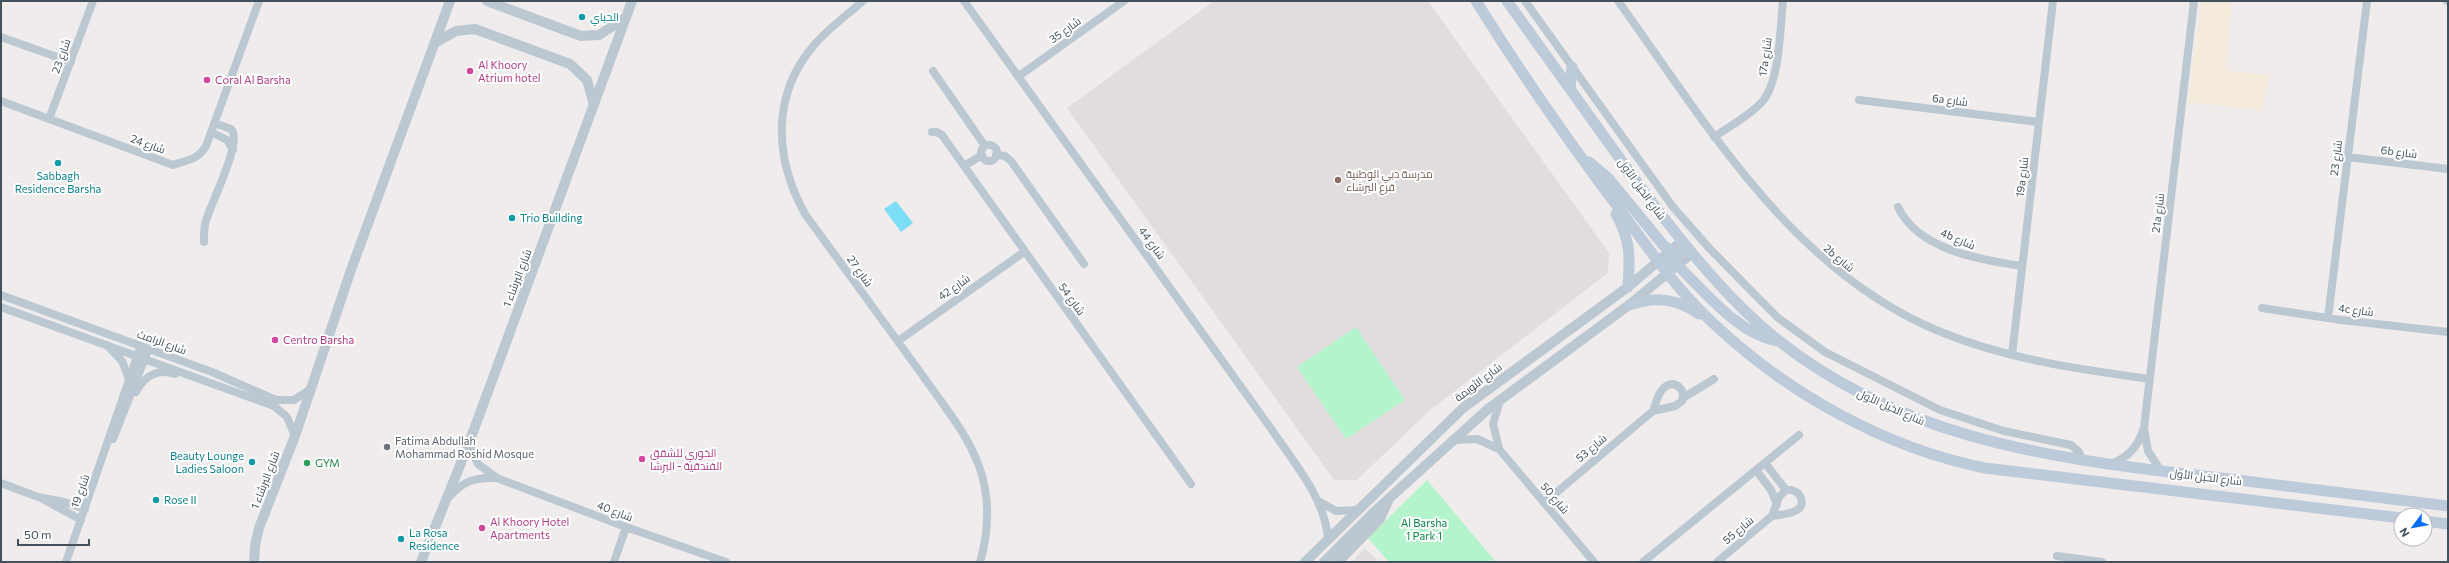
<svg xmlns="http://www.w3.org/2000/svg" width="2449" height="563" font-family="Commissioner,Cairo,sans-serif">
	<rect width="100%" height="100%" fill="#f0ecec"/>
	<path fill="#e1ddde" d="M1214,1H1428L1609,253L1608,273L1429,411L1357,480H1334L1067,108Z
		M1365,548L1379,562H1352Z"/>
	<path fill="#b4f4cc" d="M1356,327L1405,400L1346,439L1297,367Z
		M1427,480L1496,562H1389L1368,538Z"/>
	<path fill="#f4ebda" d="M2202,1H2231L2226,70L2270,76L2261,110L2188,102Z"/>
	<path fill="#7cdef6" d="M896,201L913,223L901,232L884,209Z"/>
	<g fill="none" stroke-linecap="round" stroke-linejoin="round">
		<path stroke="#bbc8d1" stroke-width="8" d="M863,1C847,15 829,28 815,44C771,94 774,158 805,214C844,268 884,322 923,376C943,405 967,433 979,466C990,497 989,531 980,562
			M964,1L1272,430C1294,463 1325,498 1328,539
			M1525,1L1673,207L1710,249L1777,317L1825,352L1940,410L2004,431L2071,445L2079,452L2083,461
			M1618,1C1707,124 1790,268 1936,330C2005,359 2077,369 2150,379
			M2447,1H2448
			M1,37L71,62
			M933,71L985,146
			M1019,76L1124,1
			M1859,100L2039,122
			M1,101L173,165C187,160 198,160 206,146L259,1
			M49,119L93,1
			M211,132L227,140L233,150
			M932,132H937L942,135L1191,484
			M1714,137C1730,126 1749,116 1762,102C1780,81 1780,29 1783,1
			M981 153a8 8 0 1 1 16 0a8 8 0 1 1-16 0Z
			M996,155L1005,156L1011,161L1084,264
			M2347,157L2448,169
			M964,166L982,155
			M1898,207C1918,250 1981,260 2022,266
			M204,242C204,236 204,230 205,224C209,206 244,141 231,129L214,123
			M1,295L212,372L276,400H294L312,388
			M1,307L274,406L287,417L295,436
			M2262,308L2341,320L2448,332
			M2328,318L2367,1
			M898,341L1024,252
			M107,345L122,361L129,379
			M2012,355L2053,1
			M1673,384C1681,386 1685,393 1682,401L1675,406L1653,411C1657,401 1659,385 1673,384Z
			M136,392C144,376 158,368 175,374
			M1683,398L1714,379
			M113,439L147,353
			M1453,440L1477,439L1499,449L1594,562
			M469,443L478,464L497,478L626,527L726,562
			M1499,448L1493,424L1500,400
			M1765,463L1786,490
			M2111,464C2127,458 2138,447 2143,430
			M1756,470L1771,490L1777,504
			M2161,471L2148,451L2144,428L2194,1
			M1,483L38,497L64,502L85,509
			M1786,490H1792L1798,493C1812,513 1784,514 1772,516L1779,497Z
			M449,497C464,481 474,477 496,478
			M41,498L81,520
			M1320,502L1336,511L1358,510
			M1544,503L1653,411
			M2057,556L2102,562
			M66,562L139,351
			M614,562L626,527
			M1643,562L1799,435
			M1717,562L1772,516"/>
		<path stroke="#bbc8d1" stroke-width="10" d="M487,1L581,36L599,35L625,18
			M436,42L456,31L475,29L570,64L587,80L594,105
			M254,562L255,546L259,528L295,436L352,267L450,1
			M421,562L469,443L632,1
			M1305,562L1463,408L1628,287L1682,241
			M1324,562L1373,513L1488,409L1629,305L1692,253
			M1338,562L1380,519L1388,501"/>
		<path stroke="#bdcad9" stroke-width="11" d="M1476,1C1521,73 1569,142 1620,210C1649,249 1677,290 1713,323C1787,393 1885,448 1985,468L2401,518
			M1507,1C1542,50 1578,100 1613,149C1654,206 1696,263 1746,312C1876,438 2051,459 2221,478C2297,487 2373,497 2448,506
			M1570,89L1572,67
			M1589,162L1609,179L1664,246L1676,253H1692
			M1616,214C1631,241 1630,257 1628,287
			M1659,262L1667,260L1675,263C1705,291 1735,332 1777,341
			M1629,305C1656,296 1675,298 1699,314
			M2425,521L2448,524"/>
	</g>
	<g fill="#0f9aa8" stroke="#fff" stroke-width="1.5">
		<circle cx="582" cy="17" r="4"/>
		<circle cx="58" cy="163" r="4"/>
		<circle cx="512" cy="218" r="4"/>
		<circle cx="252" cy="462" r="4"/>
		<circle cx="156" cy="500" r="4"/>
		<circle cx="401" cy="539" r="4"/>
	</g>
	<g fill="#d1479c" stroke="#fff" stroke-width="1.5">
		<circle cx="470" cy="71" r="4"/>
		<circle cx="207" cy="80" r="4"/>
		<circle cx="275" cy="340" r="4"/>
		<circle cx="642" cy="459" r="4"/>
		<circle cx="482" cy="528" r="4"/>
	</g>
	<circle fill="#8d6e63" stroke="#fff" stroke-width="1.5" cx="1338" cy="180" r="4"/>
	<circle fill="#6b7280" stroke="#fff" stroke-width="1.5" cx="387" cy="447" r="4"/>
	<circle fill="#2e9e5b" stroke="#fff" stroke-width="1.5" cx="307" cy="463" r="4"/>
	<g text-anchor="middle" stroke-width="4" stroke-linejoin="round" paint-order="stroke">
		<g font-size="11" fill="#0d838f" stroke="#fff" text-anchor="start">
			<text x="590" y="21">الحباي</text>
			<text x="58" y="180" text-anchor="middle">Sabbagh<tspan x="58" dy="13">Residence Barsha</tspan></text>
			<text x="520" y="222">Trio Building</text>
			<text x="244" y="460" text-anchor="end">Beauty Lounge<tspan x="244" dy="13">Ladies Saloon</tspan></text>
			<text x="164" y="504">Rose II</text>
			<text x="409" y="537">La Rosa<tspan x="409" dy="13">Residence</tspan></text>
		</g>
		<g font-size="11" fill="#43515c" stroke="#fff">
			<text transform="translate(1065 30) rotate(-36)" y="4">شارع 35</text>
			<text transform="translate(61 56) rotate(-70)" y="4">شارع 23</text>
			<text transform="translate(1765 57) rotate(-82)" y="4">17a شارع</text>
			<text transform="translate(1950 100) rotate(7)" y="4">6a شارع</text>
			<text transform="translate(148 144) rotate(20)" y="4">شارع 24</text>
			<text transform="translate(2399 152) rotate(7)" y="4">6b شارع</text>
			<text transform="translate(2336 158) rotate(-83)" y="4">شارع 23</text>
			<text transform="translate(2022 177) rotate(-83)" y="4">19a شارع</text>
			<text transform="translate(1642 189) rotate(54)" y="4">شارع الخيل الأول</text>
			<text transform="translate(2158 213) rotate(-83)" y="4">21a شارع</text>
			<text transform="translate(1958 239) rotate(23)" y="4">4b شارع</text>
			<text transform="translate(1152 243) rotate(54)" y="4">شارع 44</text>
			<text transform="translate(1839 258) rotate(40)" y="4">2b شارع</text>
			<text transform="translate(860 271) rotate(54)" y="4">شارع 27</text>
			<text transform="translate(517 278) rotate(-69)" y="4">شارع البرشاء 1</text>
			<text transform="translate(954 287) rotate(-35)" y="4">شارع 42</text>
			<text transform="translate(1072 299) rotate(54)" y="4">شارع 54</text>
			<text transform="translate(2356 310) rotate(7)" y="4">4c شارع</text>
			<text transform="translate(162 342) rotate(20)" y="4">شارع الرامث</text>
			<text transform="translate(1478 382) rotate(-37)" y="4">شارع الثويمة</text>
			<text transform="translate(1891 407) rotate(24)" y="4">شارع الخيل الأول</text>
			<text transform="translate(1591 448) rotate(-40)" y="4">شارع 53</text>
			<text transform="translate(2206 477) rotate(7)" y="4">شارع الخيل الأول</text>
			<text transform="translate(265 480) rotate(-69)" y="4">شارع البرشاء 1</text>
			<text transform="translate(80 491) rotate(-70)" y="4">شارع 19</text>
			<text transform="translate(1555 498) rotate(50)" y="4">شارع 50</text>
			<text transform="translate(615 511) rotate(21)" y="4">شارع 40</text>
			<text transform="translate(1738 530) rotate(-40)" y="4">شارع 55</text>
		</g>
		<g font-size="11" fill="#b23c85" stroke="#fff" text-anchor="start">
			<text x="478" y="69">Al Khoory<tspan x="478" dy="13">Atrium hotel</tspan></text>
			<text x="215" y="84">Coral Al Barsha</text>
			<text x="283" y="344">Centro Barsha</text>
			<text x="650" y="457">الخوري للشقق<tspan x="650" dy="13">الفندقية - البرشا</tspan></text>
			<text x="490" y="526">Al Khoory Hotel<tspan x="490" dy="13">Apartments</tspan></text>
		</g>
		<g font-size="11" fill="#785e54" stroke="#fff" text-anchor="start">
			<text x="1346" y="178">مدرسة دبي الوطنية<tspan x="1346" dy="13">فرع البرشاء</tspan></text>
		</g>
		<g font-size="11" fill="#5b616d" stroke="#fff" text-anchor="start">
			<text x="395" y="445">Fatima Abdullah<tspan x="395" dy="13">Mohammad Roshid Mosque</tspan></text>
		</g>
		<g font-size="11" fill="#27864d" stroke="#fff" text-anchor="start">
			<text x="315" y="467">GYM</text>
		</g>
		<g font-size="11" fill="#0c8547" stroke="#fff">
			<text x="1424" y="527">Al Barsha<tspan x="1424" dy="13">1 Park 1</tspan></text>
		</g>
	</g>
	<rect width="2449" height="563" fill="none" stroke="#43515c" stroke-width="4"/>
	<g transform="translate(2413 527) rotate(238)"><circle r="19" fill="#ffffff" stroke="#b4b9be"/>
	<path d="M0-3L7 15L0 10L-7 15Z" fill="#046ef2"/>
	<text y="-6" font-size="11" font-weight="bold" text-anchor="middle" fill="#43515c">N</text>
	</g>
	<path d="M18 539v6h71v-6" fill="none" stroke="#43515c" stroke-width="2"/>
	<text x="24" y="539" font-size="12" fill="#43515c" stroke="#ffffff" stroke-width="3" paint-order="stroke">50 m</text>
</svg>
